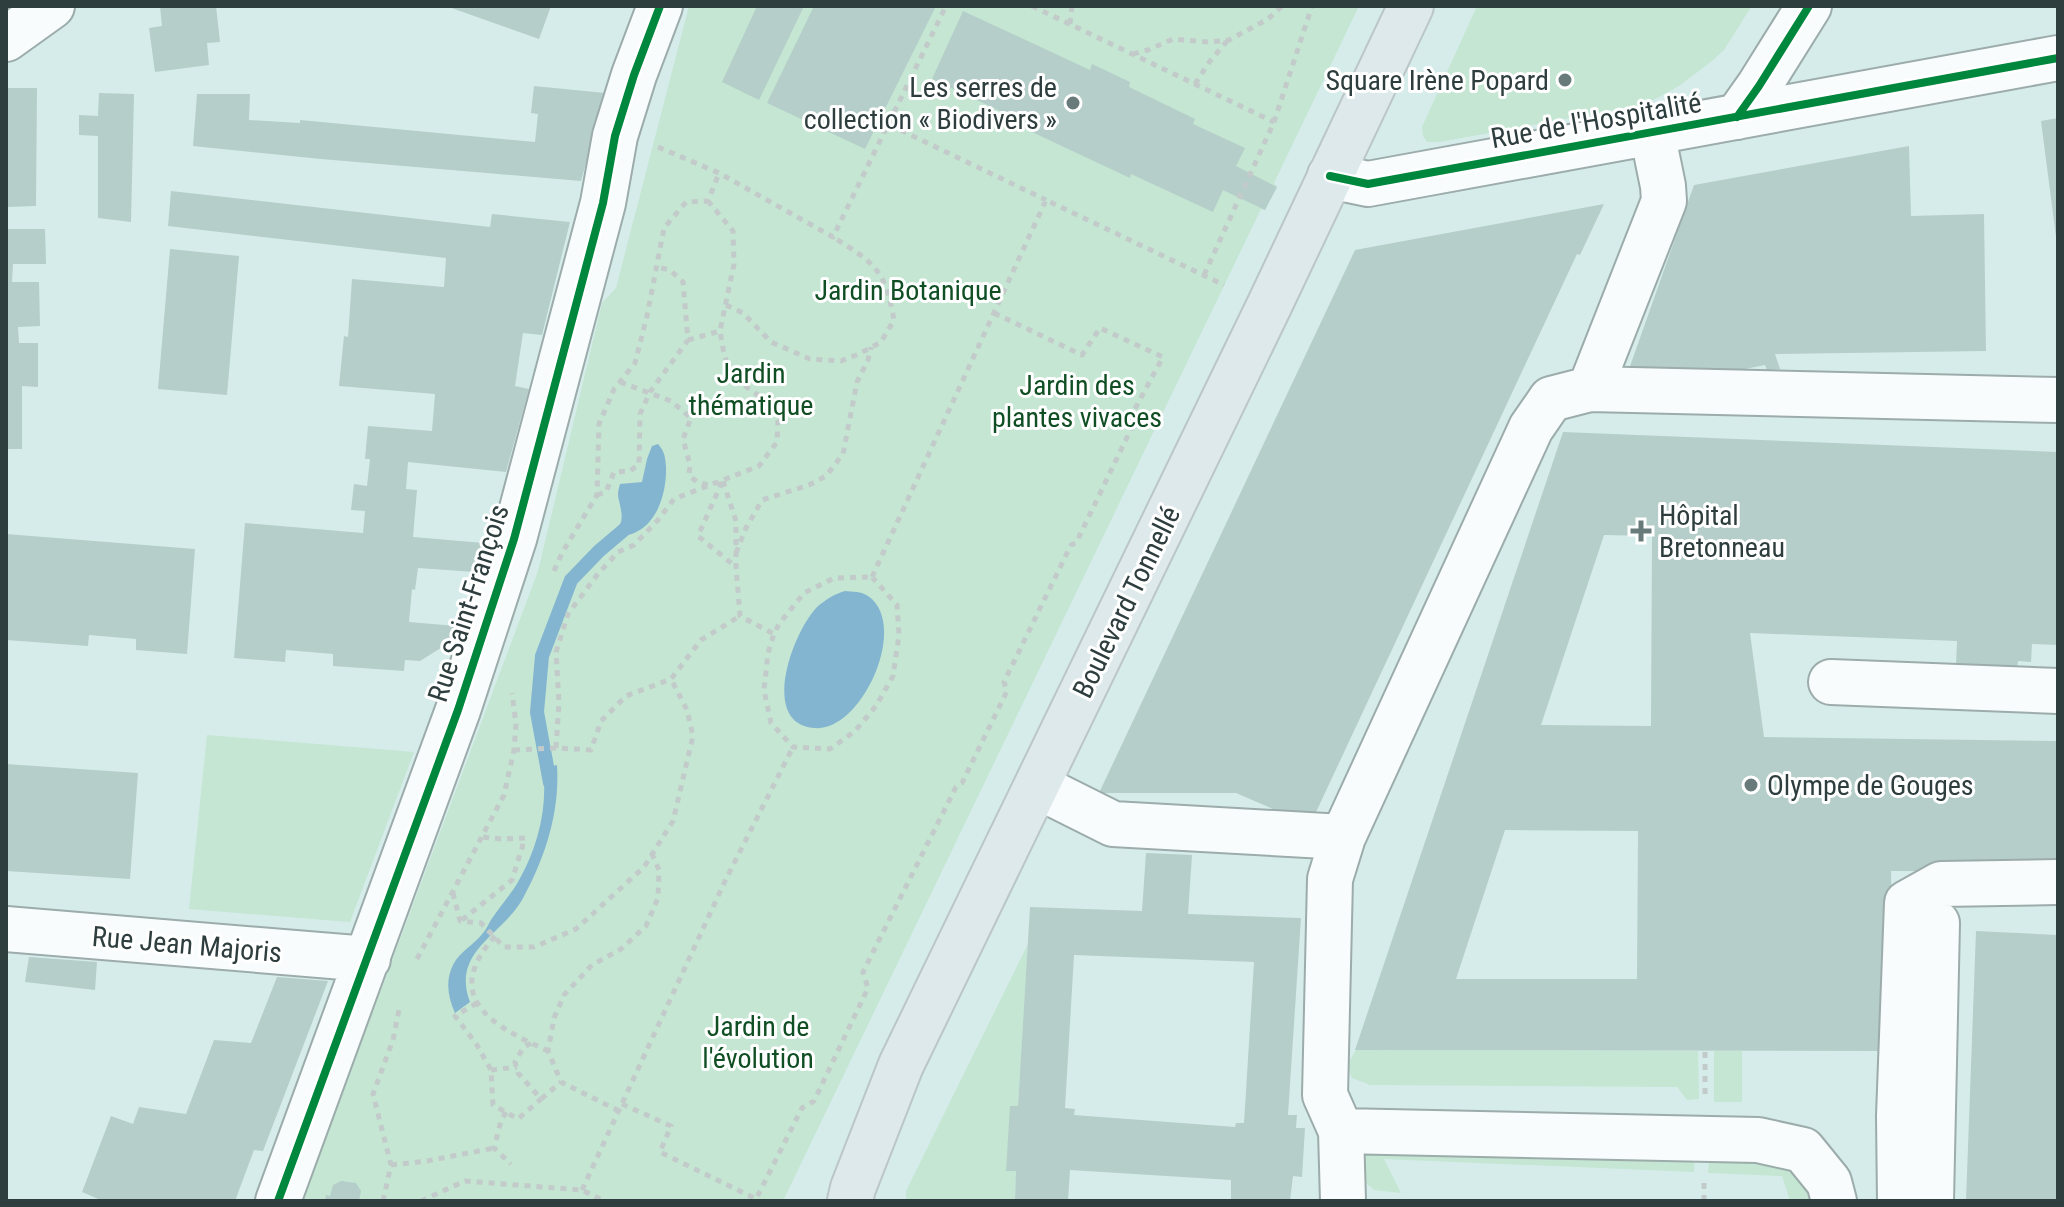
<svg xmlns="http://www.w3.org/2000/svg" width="2064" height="1207" font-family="'Roboto Condensed',sans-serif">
	<rect width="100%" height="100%" fill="#d6eceb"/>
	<path fill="#c4e6d2" d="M689,6H1359L1274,183L1277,187L1265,210L1261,209L783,1201H302L538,571L602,303L616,288Z
		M1477,6H1749L1751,7L1724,50L1712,61L1679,86L1646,104L1440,142H1427L1423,136L1422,127Z
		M207,735L414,752L350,922L189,909Z
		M1028,944L1018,1106H1011L1006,1171H1016L1015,1201H906V1191Z
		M1356,1050L1698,1051L1699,1099L1687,1100L1677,1087L1370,1085L1352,1078L1347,1065Z
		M1714,1051H1742V1102H1714Z
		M1375,1149L1695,1150L1694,1172L1384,1159L1401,1193L1374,1190L1364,1181L1362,1169L1365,1157Z
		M1710,1151L1786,1159L1816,1201H1790L1782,1176L1708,1173Z"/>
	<path fill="#84b5d0" d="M658,444C665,452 665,457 666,467C667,498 653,537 617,536C620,528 623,519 621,510C619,497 616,497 620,484L642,482L647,459L652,446Z
		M845,591C853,592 861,591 868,596C910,624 862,733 814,728C758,723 794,629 818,606C827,599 834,594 845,591Z
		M557,765C560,813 545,858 522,900C501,936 451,952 470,1002L455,1013C448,997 445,981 453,965C460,951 474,945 483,933C487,929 489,922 493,917C501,905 511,894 518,882C538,847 548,807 543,768Z"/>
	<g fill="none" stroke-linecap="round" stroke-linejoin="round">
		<path stroke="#84b5d0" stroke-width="14" d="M550,783L537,712L542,656L571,580L599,551L625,529L629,523"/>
	</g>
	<path fill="#b5cec9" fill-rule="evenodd" d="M160,6H216L220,42L207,43L209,65L155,72L149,28L162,26Z
		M446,6H551L539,39Z
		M757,6H804L759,100L722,82Z
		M814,6H936L865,149L767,103Z
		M963,11L1090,70L1092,64L1130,82L1129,87L1195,119L1193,124L1245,148L1236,166L1277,187L1265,210L1223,190L1213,212L1131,174L1130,178L1017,125L1019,120L932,79Z
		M534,86L605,93L581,181L321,159L193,146L197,94H250L249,120L300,123V120L535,142L538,114L531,113Z
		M6,88H37L36,206L6,207Z
		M99,93L134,94L131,222L98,218V136L79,135V115L98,116Z
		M2058,118V237H2056L2041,121Z
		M1909,146L1911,216L1984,214L1986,351L1775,354L1780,369L1767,370L1765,365L1730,372H1628L1694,185Z
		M171,191L490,227L492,214L570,222L542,335L523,333L515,386L529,389L506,472L408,462L406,489L417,490L413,537L484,543L474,572L418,568L415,590L412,589L409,622L456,626L452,641L420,661L405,660L404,671L333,666V654L286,650L285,662L234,658L245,523L363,533L365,511L351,510L354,484L367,486L370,459H365L368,426L432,431L435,394L339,386L344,336L348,337L352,279L444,287L446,258L168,226Z
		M1604,204L1580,255L1577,254L1310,825L1236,793H1099L1355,250Z
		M6,229H45L46,264H13L12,282H39L40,326L18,327L19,343H38V387L22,386V449H6Z
		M170,249L239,256L227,395L158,389Z
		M1563,432L2058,452V645L2032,644L2031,662L2018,661L2017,668L1956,665L1957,641L1750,633L1764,737L2058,741V872L1891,871L1895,1051L1355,1050ZM1604,535L1652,536L1651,726L1541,725ZM1505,830L1638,831L1637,979H1456Z
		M6,534L195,549L187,654L136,650V639L89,635L88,646L6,640Z
		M6,764L138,773L130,879L6,871Z
		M1146,853L1192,855L1188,914L1301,918L1288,1115H1297L1296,1128H1305L1302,1177L1293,1176L1290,1201H1231V1180L1070,1170L1068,1201H1015L1016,1171H1006L1010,1106H1018L1030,907L1142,911ZM1074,955L1254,962L1244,1123H1236L1235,1127L1074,1115L1075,1109L1065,1108Z
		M1976,931L2058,935V1201H1966Z
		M29,957L97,962L95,990L25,982Z
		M277,977L328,981L263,1151L254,1150L235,1201H103L82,1192L111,1116L133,1124L139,1107L186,1114L214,1040L251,1043Z
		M341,1181L356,1183L361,1191L359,1201H325L326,1195L330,1196L333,1185Z"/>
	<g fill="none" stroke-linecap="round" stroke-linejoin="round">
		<g stroke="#9bacab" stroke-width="48">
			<path id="minor" d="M6,39L52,6
				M1737,117L1759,86L1809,6
				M1330,176L1368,184L2058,58
				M1590,389L1664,201L1663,186L1652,132
				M1831,682L2058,691
				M1037,786L1113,824L1343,837L1330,879L1325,1095L1341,1131L1343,1201
				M1343,837L1531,428L1551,399L1590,389L2058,400
				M6,929L368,959
				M1341,1131L1758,1140L1803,1150L1829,1182L1834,1201
				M278,1201L458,710L514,539L603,203L615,136L634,75L660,6
				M1900,1201L1899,1116L1907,903L1941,884L2058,882
				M1931,1201L1937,923"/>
		</g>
		<g stroke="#bbc6c6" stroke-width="48">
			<path id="major" d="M850,1201L853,1188L901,1065L1269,306L1411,6"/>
		</g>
		<path stroke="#c3cbca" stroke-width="5" stroke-dasharray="6 6" stroke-linecap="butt" d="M1032,6L1274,122
			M1070,24L1072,6
			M1133,54L1148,50L1173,39L1209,42L1229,40L1268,19L1282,6
			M1195,84L1210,61L1228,40
			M890,125L1046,200
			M658,147L719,173L833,237L946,6
			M1204,275L1274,122L1312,6
			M726,305L743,313L771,342L810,359L841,361L859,354L881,342L894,320C885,270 876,264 833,237
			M688,340L720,331
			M620,382L671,401L691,418L683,439L690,465L689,475L697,482L708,485
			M723,481L736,521V567L740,616L774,634
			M722,482L698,536L736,567
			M597,495L606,492L614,472L630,471L639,464L640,414L650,392L688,340L683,282L670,270L657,267
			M736,553L746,528L762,500L809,485L826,476L843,454L857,382L868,360L871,347
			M554,571L562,553L597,495L599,424L614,389L635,363L647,316L664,228L686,202L708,201L719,173
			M872,577L1046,200L1224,285
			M872,577L897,605L899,635L893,676L876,706L855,731L830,749L793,747L771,723L764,690L768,653L774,634L779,624L804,593L834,578Z
			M556,748L559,703L556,652L568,614L597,575L618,552L634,545L658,520L674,499L759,466L777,442L778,420L762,398L731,376L724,354L720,331L734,264L733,231L708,201
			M514,750L556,748L591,750L601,721L626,696L671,679L701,640L740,616
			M453,893L460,921L481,923L504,947H534L576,929L644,867L673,821L693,736L687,710L671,679
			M462,920L512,880L525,838L501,839L483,837
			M495,936C440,998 493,1026 548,1051
			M417,959L504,795L514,750L516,724L512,693
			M477,1003L455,1016L477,1045L491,1070L493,1105L518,1119L541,1099
			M531,1043L523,1048L515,1062L518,1073L541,1099L561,1082
			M491,1070L517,1067
			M1705,1094V1051
			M622,1104L671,1126L660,1152L756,1199L802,1108L814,1101L868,988L863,972L956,787L962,783L1007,691L1004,682L1071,545L1076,543L1134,423L1131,416L1163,357L1100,328L1082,355L994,313
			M619,1111L561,1082L548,1051L554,1018L564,995L592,965L621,949L646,926L658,898L659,870L652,854
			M506,1112L501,1121L494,1148L511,1164
			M391,1165L427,1161L494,1148
			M582,1190L726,879L793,747
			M383,1201L391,1165L373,1094L393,1040L399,1010
			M421,1201L465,1181L582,1190L604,1201
			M1704,1201V1183"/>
		<use href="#minor" stroke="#f9fcfc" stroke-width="44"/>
		<use href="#major" stroke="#dee9eb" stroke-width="44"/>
		<g stroke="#fff" stroke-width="13">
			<path id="cycleway" d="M1737,117L1759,86L1809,6
				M1330,176L1368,184L2058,58
				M278,1201L458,710L514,539L603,203L615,136L634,75L660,6"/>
		</g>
		<use href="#cycleway" stroke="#00873e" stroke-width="8"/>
	</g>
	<g fill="#697a7a" stroke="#fff" stroke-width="3">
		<circle cx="1565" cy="80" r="8"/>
		<circle cx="1073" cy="103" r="8"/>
		<path d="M1637 519h8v8h8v8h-8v8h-8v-8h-8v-8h8z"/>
		<circle cx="1751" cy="785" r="8"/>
	</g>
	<g text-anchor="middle" stroke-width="6" stroke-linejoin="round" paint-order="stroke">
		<g font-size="28" fill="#2e3d3d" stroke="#fff" text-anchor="end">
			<text x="1549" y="90">Square Irène Popard</text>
			<text x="1057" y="97">Les serres de<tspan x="1057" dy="32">collection « Biodivers »</tspan></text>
			<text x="1659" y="525" text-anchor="start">Hôpital<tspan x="1659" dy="32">Bretonneau</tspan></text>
			<text x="1767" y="795" text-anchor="start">Olympe de Gouges</text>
		</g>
		<g font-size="28" fill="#2e3d3d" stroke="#fff">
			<text transform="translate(1596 120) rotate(-10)" y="10">Rue de l'Hospitalité</text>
			<text transform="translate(1126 602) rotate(-64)" y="10">Boulevard Tonnellé</text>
			<text transform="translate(468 603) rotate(-72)" y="10">Rue Saint-François</text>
			<text transform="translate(187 944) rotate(5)" y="10">Rue Jean Majoris</text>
		</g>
		<g font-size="28" fill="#104e24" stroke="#fff">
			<text x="908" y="300">Jardin Botanique</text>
			<text x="751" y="383">Jardin<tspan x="751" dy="32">thématique</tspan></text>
			<text x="1077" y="395">Jardin des<tspan x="1077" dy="32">plantes vivaces</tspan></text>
			<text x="758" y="1036">Jardin de<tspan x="758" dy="32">l'évolution</tspan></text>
		</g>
	</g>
	<rect width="2064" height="1207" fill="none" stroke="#2e3d3d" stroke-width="16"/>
</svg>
